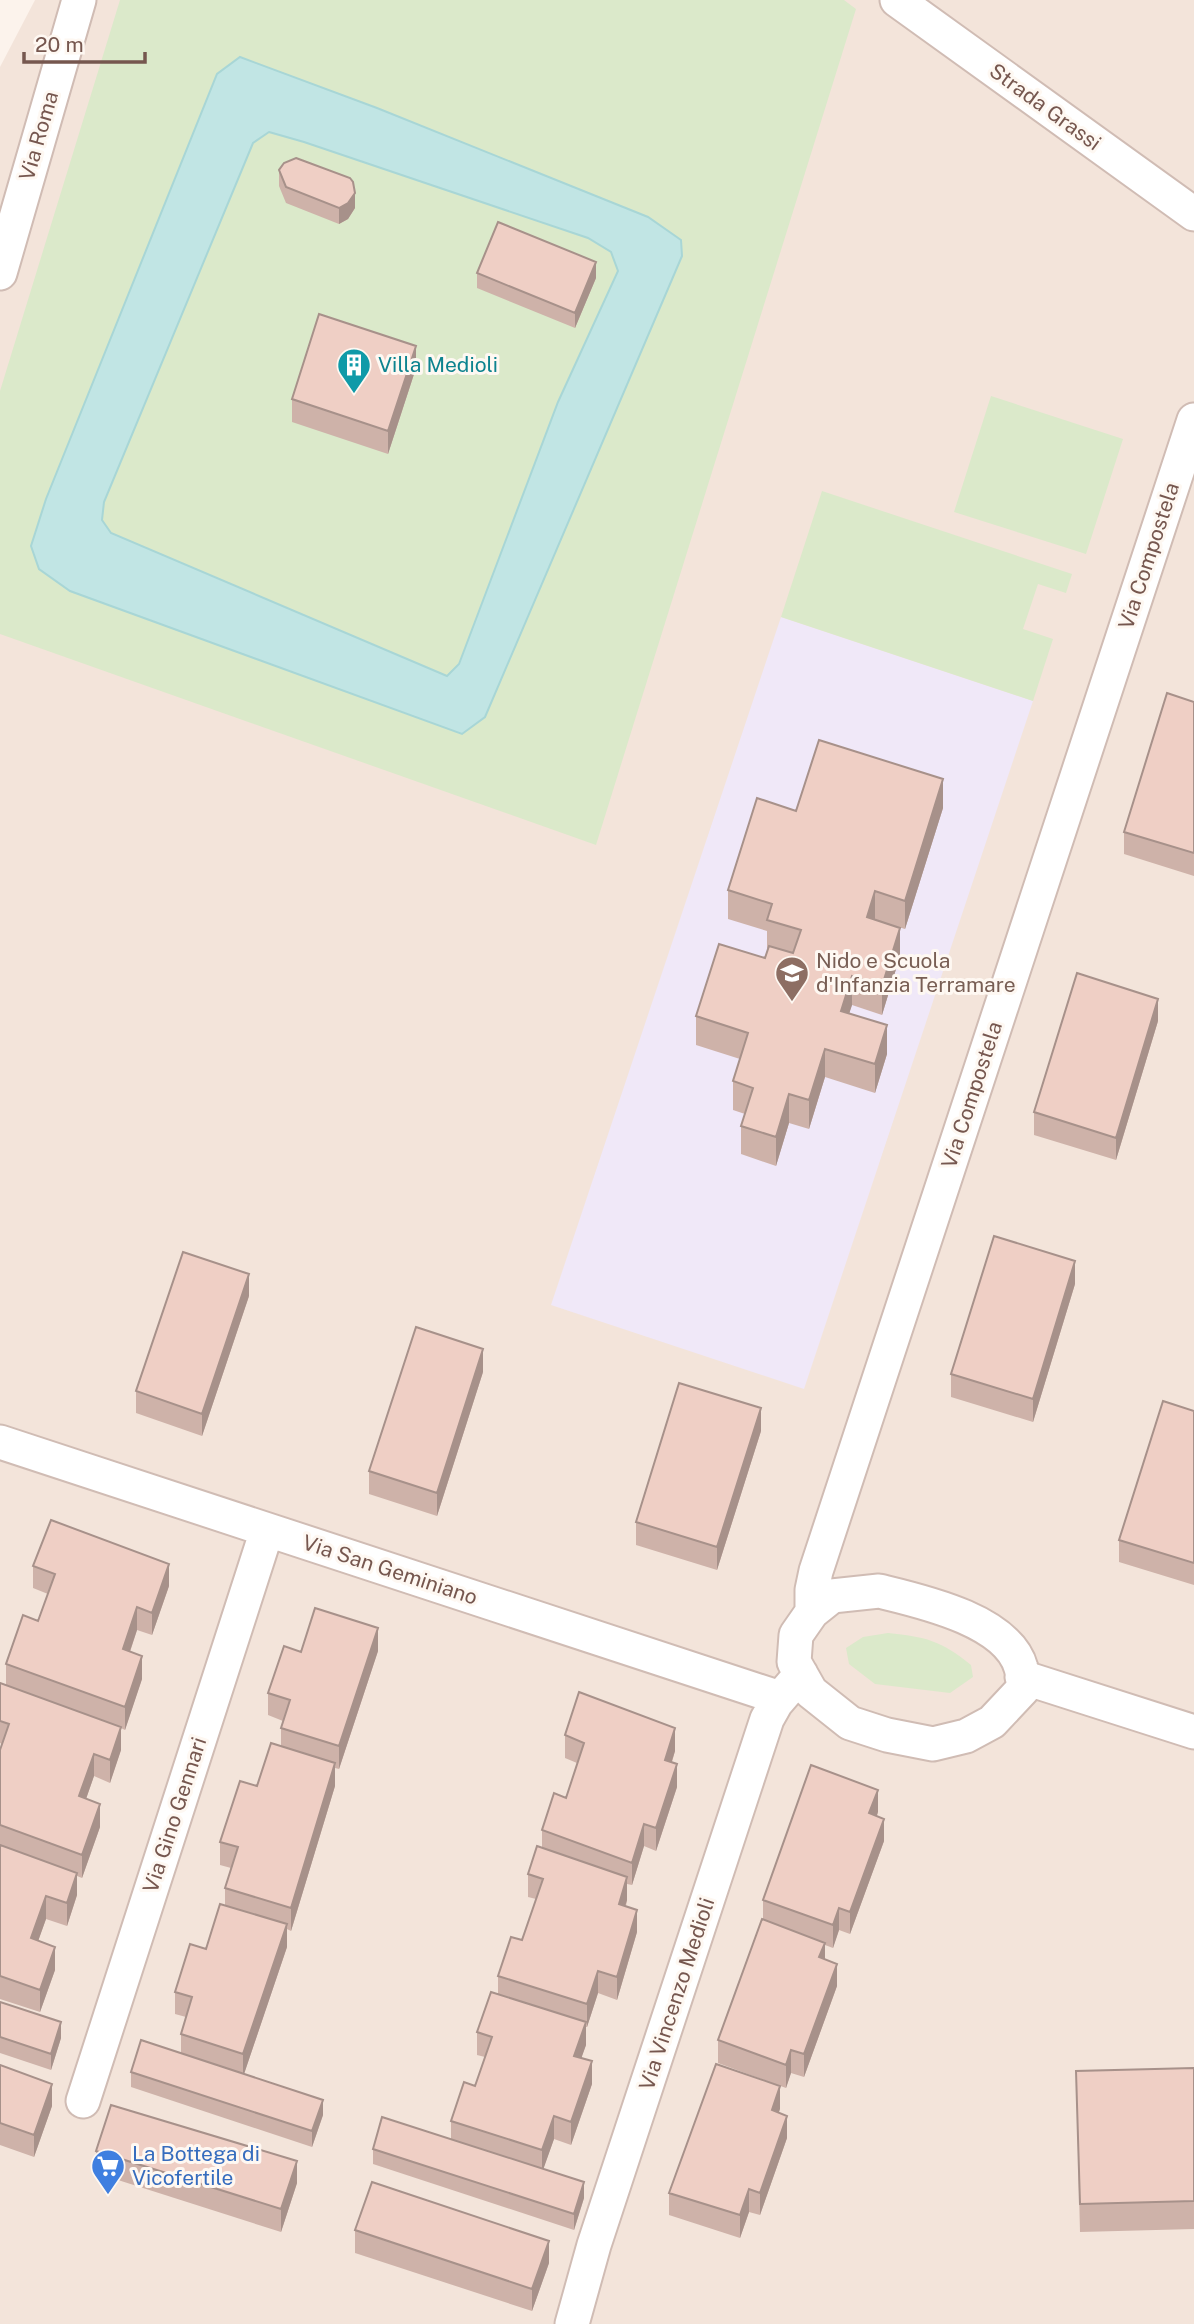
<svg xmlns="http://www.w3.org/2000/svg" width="1194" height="2324" font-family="'Public Sans',sans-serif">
	<rect width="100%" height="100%" fill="#fcf3ec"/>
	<path fill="#f3e4da" d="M35,0H1194V2324H0V67Z"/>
	<path fill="#f0e8f8" d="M781,617L1033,701L804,1389L551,1305Z"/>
	<path fill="#dbe9ca" d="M120,0H844L856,9L596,845L0,634V391Z
		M991,396L1123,439L1086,554L954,512Z
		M822,491L1072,574L1066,593L1038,584L1023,629L1053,639L1033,701L781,617Z
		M888,1633C926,1637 940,1640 971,1665L973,1677L950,1693L875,1684L849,1664L846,1648L863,1637Z"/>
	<path fill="#c1e5e4" stroke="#a8d6d6" stroke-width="2" fill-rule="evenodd" d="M240,57L377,108L648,217L681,240L682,256L485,717L462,734L70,591L39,569L31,546L46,499L217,74ZM269,132L304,142L588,238L611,252L618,271L558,402L459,664L447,676L111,533L102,520L104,502L253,143Z"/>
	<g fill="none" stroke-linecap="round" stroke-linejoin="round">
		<g stroke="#d0bcb4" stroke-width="37">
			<path id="street" d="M897,0L1194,214
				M0,273L79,0
				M0,1442L780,1698
				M879,1591C920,1601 1008,1620 1021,1668C1023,1674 1023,1682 1023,1689L992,1722L966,1736L933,1744L887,1735L850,1723L811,1692L794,1662L796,1635L812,1612L832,1596Z
				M812,1612V1590L816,1571L1194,420
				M1022,1677L1194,1732
				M83,2101L267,1530
				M572,2324L594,2245L767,1719L776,1703L801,1674"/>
		</g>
		<use href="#street" stroke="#fff" stroke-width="33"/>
	</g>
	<path fill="#ceb2a9" d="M279,170L355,208L348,219L339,224L286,203L279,186Z
		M477,273L596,278L575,328L477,288Z
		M416,368L388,454L292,422V399Z
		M1194,702V876L1124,854V832Z
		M943,808L905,929L875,920L900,956L882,1015L852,1005L849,1013L887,1054L875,1093L825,1077L809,1129L789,1123L776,1166L741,1154V1126L745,1114L733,1110V1081L740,1059L696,1045V1016L765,958L768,948H767V931L728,919V890L796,811Z
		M1158,1021L1116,1160L1034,1135V1112Z
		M1075,1284L1033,1422L951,1397V1374Z
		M249,1296L202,1436L136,1413V1391Z
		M483,1372L437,1516L369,1494V1471Z
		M1194,1411V1585L1119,1562V1540Z
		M761,1431L717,1570L636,1545V1522Z
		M33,1566L169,1586L152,1635L137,1630L130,1652L142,1679L125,1730L121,1728V1750L110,1783L94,1776L86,1799L100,1827L82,1878L77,1876V1895L67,1926L46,1919L38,1941L55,1970L40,2012L0,1999V1750L2,1744L0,1743V1683L6,1685V1664L38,1621L48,1594L33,1588Z
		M378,1651L339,1769L335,1768V1786L291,1931L287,1929V1947L244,2074L323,2115L312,2147L131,2087V2072L181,2053V2034L186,2017L175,2014V1992L206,1949L225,1905V1888L231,1868L220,1865V1842L281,1746V1728L283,1721L268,1715V1693L301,1652Z
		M565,1735L675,1751L672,1762L677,1787L656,1851L644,1846L632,1885L627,1884V1900L626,1906L637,1932L617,2000L598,1993L587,2027H586V2045L581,2058L592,2084L571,2145L554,2139L543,2169L584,2198L574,2230L373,2164V2149L451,2139V2121L475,2086L485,2057L477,2055V2032L498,1994V1976L522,1940L536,1899L528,1897V1874L542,1847V1830L566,1798L577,1763L565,1758Z
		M878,1812L877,1816L884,1841L850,1934L839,1930L833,1948L825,1945V1959L837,1986L804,2077L791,2073L786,2088L718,2063V2040L763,1920V1900Z
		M0,2002L61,2038L51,2070L0,2053Z
		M0,2065L52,2106L34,2157L0,2145Z
		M1194,2068V2229L1080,2232L1076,2071Z
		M780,2109L778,2113L787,2138L760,2215L749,2212L740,2238L669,2215V2193Z
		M96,2151L297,2183L281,2232L96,2173Z
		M355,2230L549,2263L532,2311L355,2253Z"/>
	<path fill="#a7918a" d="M355,193V208L348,219L339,224V208Z
		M596,262V278L575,328V313Z
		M416,346V368L388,454V431Z
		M943,779V808L905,929V901Z
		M875,891V919L867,917Z
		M900,928V956L882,1015V986Z
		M852,976V1005L841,1039V1011Z
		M1158,999V1021L1116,1160V1138Z
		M887,1025V1054L875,1093V1064Z
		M825,1049V1077L809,1129V1100Z
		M789,1094V1123L776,1166V1137Z
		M1075,1261V1284L1033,1422V1399Z
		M249,1274V1296L202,1436V1414Z
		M483,1349V1372L437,1516V1493Z
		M761,1408V1431L717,1570V1547Z
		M169,1564V1586L152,1635V1613Z
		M137,1607V1630L123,1672V1649Z
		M378,1628V1651L339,1769V1746Z
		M142,1656V1679L125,1730V1707Z
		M121,1727V1750L110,1783V1760Z
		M675,1728V1751L665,1783V1760Z
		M94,1754V1776L79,1819V1796Z
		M335,1763V1786L291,1931V1908Z
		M677,1764V1787L656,1851V1828Z
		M878,1790V1812L869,1836V1813Z
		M100,1804V1827L82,1878V1855Z
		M884,1819V1841L850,1934V1912Z
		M644,1824V1846L632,1885V1863Z
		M77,1873V1895L67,1926V1903Z
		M627,1877V1900L619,1926V1904Z
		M46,1896V1919L31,1961V1938Z
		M839,1908V1930L833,1948V1925Z
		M637,1910V1932L617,2000V1977Z
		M287,1924V1947L243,2077V2054Z
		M825,1943V1965L819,1957Z
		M55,1947V1970L40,2012V1990Z
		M837,1964V1986L804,2077V2054Z
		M598,1971V1993L587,2027V2004Z
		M61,2022V2038L51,2070V2054Z
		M586,2022V2045L574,2079V2056Z
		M791,2050V2073L786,2088V2065Z
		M592,2061V2084L571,2145V2122Z
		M52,2084V2106L34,2157V2135Z
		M780,2086V2109L772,2133V2110Z
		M323,2100V2115L312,2147V2131Z
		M554,2116V2139L542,2173V2150Z
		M787,2116V2138L760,2215V2193Z
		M297,2161V2183L281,2232V2209Z
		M584,2182V2198L574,2230V2214Z
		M749,2189V2212L740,2238V2215Z
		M549,2241V2263L532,2311V2289Z"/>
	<path fill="#efcfc5" stroke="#a7918a" stroke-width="2" d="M296,158L350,178L353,182L355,193L348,203L339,208L286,187L279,170L284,163Z
		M498,222L596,262L575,313L477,273Z
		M319,314L416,346L388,431L292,399Z
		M1167,693L1194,702V853L1124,832Z
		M819,740L943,779L905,901L875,891L867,917L900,928L882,986L852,976L841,1011L887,1025L875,1064L825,1049L809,1100L789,1094L776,1137L741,1126L753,1088L733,1081L748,1033L696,1016L719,944L765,958L769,946L793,953L801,930L767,920L772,904L728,890L757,798L796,811Z
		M1077,973L1158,999L1116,1138L1034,1112Z
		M994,1236L1075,1261L1033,1399L951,1374Z
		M183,1252L249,1274L202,1414L136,1391Z
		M416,1327L483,1349L437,1493L369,1471Z
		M679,1383L761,1408L717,1547L636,1522Z
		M1163,1401L1194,1411V1563L1119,1540Z
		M51,1520L169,1564L152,1613L137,1607L123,1649L142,1656L125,1707L6,1664L23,1615L38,1621L55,1574L33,1566Z
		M315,1608L378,1628L339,1746L281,1728L290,1700L268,1693L284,1646L301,1652Z
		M0,1683L121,1727L110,1760L94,1754L79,1796L100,1804L82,1855L0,1825V1750L9,1724L0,1721Z
		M579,1692L675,1728L665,1760L677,1764L656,1828L644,1824L632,1863L542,1830L554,1793L566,1798L584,1743L565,1735Z
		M271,1743L335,1763L291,1908L225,1888L238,1847L220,1842L240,1781L257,1786Z
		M811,1765L878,1790L869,1813L884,1819L850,1912L839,1908L833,1925L763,1900Z
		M0,1845L77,1873L67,1903L46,1896L31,1938L55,1947L40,1990L0,1976Z
		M537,1846L627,1877L619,1904L637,1910L617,1977L598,1971L587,2004L498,1976L511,1937L522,1940L543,1879L528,1874Z
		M220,1904L287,1924L243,2054L181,2034L192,1997L175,1992L190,1944L206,1949Z
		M762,1919L825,1943L819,1957L837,1964L804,2054L791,2050L786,2065L718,2040Z
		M491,1992L586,2022L574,2056L592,2061L571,2122L554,2116L542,2150L451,2121L464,2082L475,2086L492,2037L477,2032Z
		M0,2002L61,2022L51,2054L0,2037Z
		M141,2040L323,2100L312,2131L131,2072Z
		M716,2064L780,2086L772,2110L787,2116L760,2193L749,2189L740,2215L669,2193Z
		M0,2065L52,2084L34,2135L0,2123Z
		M1194,2068V2201L1080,2204L1076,2071Z
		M111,2105L297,2161L281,2209L96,2151Z
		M382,2117L584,2182L574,2214L373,2149Z
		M372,2182L549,2241L532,2289L355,2230Z"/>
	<defs>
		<g id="building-pin" transform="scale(1.75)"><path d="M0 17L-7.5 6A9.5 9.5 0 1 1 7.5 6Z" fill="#0f9aa8" stroke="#fef8f2"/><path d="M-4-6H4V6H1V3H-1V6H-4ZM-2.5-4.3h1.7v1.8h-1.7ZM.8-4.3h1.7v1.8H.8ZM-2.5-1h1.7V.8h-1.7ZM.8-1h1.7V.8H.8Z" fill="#fff"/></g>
		<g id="school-pin" transform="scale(1.75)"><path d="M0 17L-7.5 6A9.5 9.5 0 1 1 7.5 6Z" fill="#8d6e63" stroke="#fef8f2"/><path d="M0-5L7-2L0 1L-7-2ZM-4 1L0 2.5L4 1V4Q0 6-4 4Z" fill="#fff"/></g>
		<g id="supermarket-pin" transform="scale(1.75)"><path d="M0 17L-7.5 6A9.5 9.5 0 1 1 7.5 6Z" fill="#3f7fe0" stroke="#fef8f2"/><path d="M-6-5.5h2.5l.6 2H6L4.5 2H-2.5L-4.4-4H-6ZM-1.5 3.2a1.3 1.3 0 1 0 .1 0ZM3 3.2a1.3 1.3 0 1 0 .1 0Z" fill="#fff"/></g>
	</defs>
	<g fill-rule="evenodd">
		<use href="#building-pin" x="354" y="365"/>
		<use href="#school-pin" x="792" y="973"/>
		<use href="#supermarket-pin" x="108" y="2166"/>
	</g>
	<g text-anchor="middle" stroke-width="6" stroke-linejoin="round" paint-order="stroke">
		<g font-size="21" fill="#76574f" stroke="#fef8f2">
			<text transform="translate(1045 107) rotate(36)" y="7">Strada Grassi</text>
			<text transform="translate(39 136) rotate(-74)" y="7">Via Roma</text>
			<text transform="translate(1149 556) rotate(-72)" y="7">Via Compostela</text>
			<text transform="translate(972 1095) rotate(-72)" y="7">Via Compostela</text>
			<text transform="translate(390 1570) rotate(18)" y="7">Via San Geminiano</text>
			<text transform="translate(175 1815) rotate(-72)" y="7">Via Gino Gennari</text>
			<text transform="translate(677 1994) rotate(-72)" y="7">Via Vincenzo Medioli</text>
		</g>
		<g font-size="21" fill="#0d838f" stroke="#fef8f2" text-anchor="start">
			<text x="378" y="372">Villa Medioli</text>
		</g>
		<g font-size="21" fill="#785e54" stroke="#fef8f2" text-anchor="start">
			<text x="816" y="968">Nido e Scuola<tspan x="816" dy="24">d'Infanzia Terramare</tspan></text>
		</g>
		<g font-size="21" fill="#366cbe" stroke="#fef8f2" text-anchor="start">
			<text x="132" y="2161">La Bottega di<tspan x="132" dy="24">Vicofertile</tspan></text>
		</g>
	</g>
	<path d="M24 52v10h121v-10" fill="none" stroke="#76574f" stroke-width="3.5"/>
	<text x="35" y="52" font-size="21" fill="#76574f" stroke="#fef8f2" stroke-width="5" paint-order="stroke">20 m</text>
</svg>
